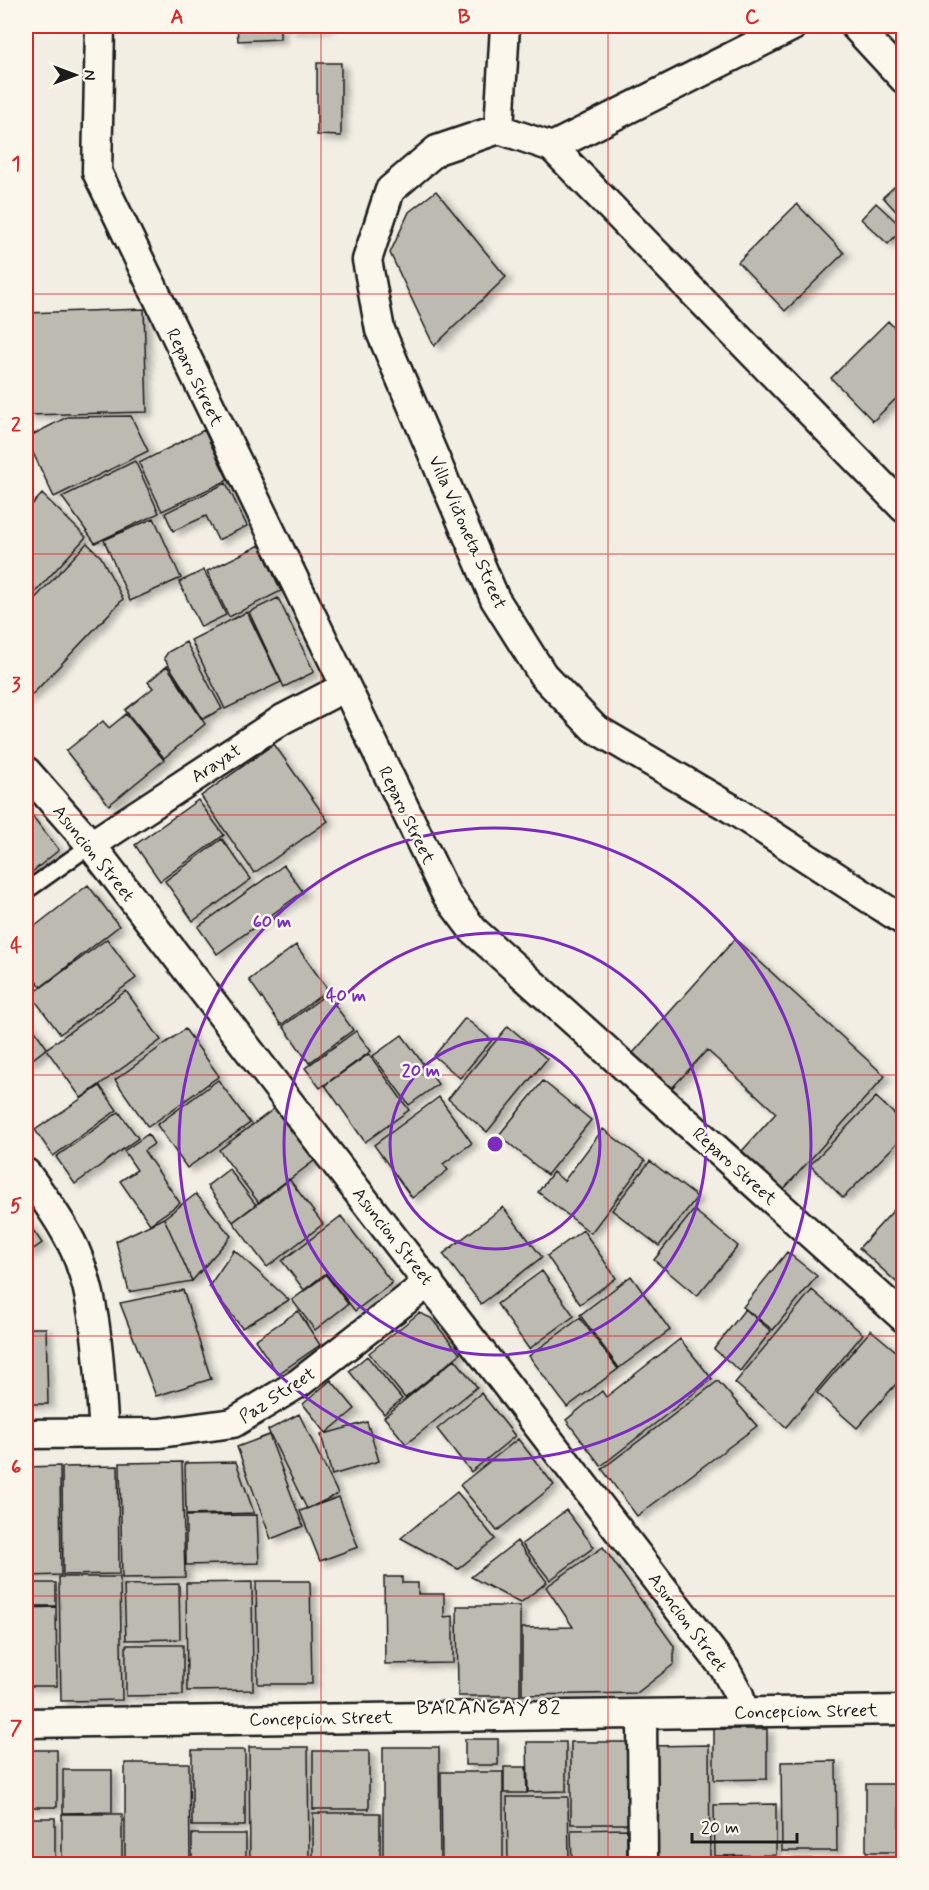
<svg xmlns="http://www.w3.org/2000/svg" width="929" height="1890" font-family="Mynerve,sans-serif">
	<defs>
		<filter id="shadow"><feDropShadow dx="6" dy="4" stdDeviation="3" flood-color="#0004"/></filter>
	</defs>
	<rect width="100%" height="100%" fill="#f2eee4"/>
	<filter id="ink" filterUnits="userSpaceOnUse"><feTurbulence type="fractalNoise" baseFrequency=".0167" numOctaves="2"/><feDisplacementMap in="SourceGraphic" scale="12" xChannelSelector="R" yChannelSelector="G"/><feConvolveMatrix kernelMatrix="1 2 1 2 8 2 1 2 1" color-interpolation-filters="sRGB"/></filter>
	<g filter="url(#ink)">
		<path fill="#bdbab1" stroke="#1c1c1c" stroke-width="1.5" filter="url(#shadow)" d="M237,26H280V39L238,41Z
			M289,26H327V28L289,30Z
			M317,63H341V136L317,135Z
			M904,178V220L883,197Z
			M436,191L506,277L434,346L390,253L409,212Z
			M876,203L903,228L888,244L861,219Z
			M797,204L844,253L785,311L738,262Z
			M144,309L147,412L26,415V313Z
			M888,321L904,338V391L873,421L831,378Z
			M131,416L148,451L54,497L26,438L67,417Z
			M204,430L228,480L162,511L139,463Z
			M135,461L159,513L95,543L62,497Z
			M226,483L247,526L218,540L206,516L173,531L165,513Z
			M42,494L86,537L26,602V511Z
			M154,518L181,578L130,601L104,540Z
			M87,543L101,557L123,599L26,701V608Z
			M260,545L281,591L229,617L207,571Z
			M204,570L226,615L201,627L179,582Z
			M278,598L314,672L284,687L249,612Z
			M247,612L281,682L225,709L191,640Z
			M186,642L222,709L203,719L164,658L168,652Z
			M167,666L205,724L164,758L125,710L153,688L148,682Z
			M126,714L164,760L109,805L66,751L103,721L109,728Z
			M274,744L328,821L254,873L201,796Z
			M198,800L224,835L160,881L135,845Z
			M26,808L59,850L26,877Z
			M222,839L251,879L193,921L165,881Z
			M284,865L303,892L217,954L198,927Z
			M88,885L119,926L41,987L26,967V933Z
			M107,939L136,978L60,1034L31,995Z
			M735,939L885,1076L783,1190L742,1151L776,1113L707,1050L672,1088L633,1053Z
			M296,945L328,990L281,1025L249,980Z
			M126,991L161,1040L81,1098L46,1049Z
			M327,994L353,1030L309,1063L283,1026Z
			M26,1018L47,1048L26,1064Z
			M465,1018L492,1040L460,1078L434,1056Z
			M508,1026L547,1059L487,1132L448,1099Z
			M185,1029L219,1076L148,1127L115,1080Z
			M356,1031L371,1051L320,1088L305,1068Z
			M402,1035L438,1084L409,1105L373,1056Z
			M369,1054L409,1110L365,1142L325,1085Z
			M218,1080L250,1123L187,1168L157,1125Z
			M543,1081L591,1120L547,1175L499,1135Z
			M100,1086L117,1110L53,1156L35,1130Z
			M439,1097L472,1143L443,1164L448,1170L412,1198L374,1145Z
			M876,1097L904,1123V1136L843,1198L810,1165Z
			M275,1108L315,1160L259,1203L219,1150Z
			M119,1112L138,1138L75,1184L56,1157Z
			M603,1129L645,1161L591,1233L538,1192L553,1172L564,1181Z
			M148,1134L154,1144L144,1151L180,1203L150,1224L120,1181L137,1170L124,1151Z
			M650,1161L697,1197L659,1246L612,1210Z
			M229,1169L256,1205L233,1222L207,1186Z
			M289,1179L323,1224L267,1267L233,1222Z
			M196,1194L231,1236L192,1281L164,1218Z
			M904,1199V1289L859,1248Z
			M503,1207L542,1257L481,1304L443,1254Z
			M694,1210L738,1246L697,1296L654,1260Z
			M341,1216L392,1283L355,1311L326,1273L304,1290L282,1261Z
			M164,1218L192,1281L129,1292L116,1241Z
			M26,1220L42,1243L26,1254Z
			M583,1230L616,1278L580,1304L547,1256Z
			M234,1250L289,1300L242,1328L209,1286Z
			M787,1252L817,1276L773,1330L743,1307Z
			M542,1271L574,1316L529,1349L497,1304Z
			M326,1275L348,1304L315,1330L292,1300Z
			M631,1276L670,1330L619,1368L580,1315Z
			M183,1290L211,1379L156,1396L120,1303Z
			M812,1290L863,1334L786,1427L735,1383Z
			M745,1309L771,1331L740,1371L714,1349Z
			M298,1311L320,1345L278,1374L255,1340Z
			M419,1313L431,1318L460,1354L405,1398L369,1353Z
			M580,1318L618,1369L567,1407L529,1356Z
			M26,1328H46L48,1404H26Z
			M871,1330L904,1358V1375L857,1428L817,1393Z
			M680,1339L712,1379L601,1466L566,1420L602,1391L606,1397Z
			M367,1356L402,1399L384,1414L349,1371Z
			M455,1359L477,1387L406,1444L384,1417Z
			M331,1380L355,1409L326,1433L303,1404Z
			M718,1381L757,1426L637,1516L602,1469Z
			M481,1393L515,1436L471,1472L437,1429Z
			M299,1414L338,1494L307,1509L268,1430Z
			M367,1422L379,1461L332,1475L321,1435Z
			M269,1435L303,1526L271,1539L237,1447Z
			M518,1439L554,1485L497,1531L460,1485Z
			M182,1462L185,1577L122,1578L120,1463Z
			M236,1462L254,1513L186,1515L185,1463Z
			M60,1466L61,1575L28,1576L26,1467Z
			M118,1466L119,1574L63,1575L62,1467Z
			M457,1492L495,1539L458,1569L401,1538Z
			M339,1497L358,1547L320,1561L300,1511Z
			M26,1509L27,1580H26Z
			M566,1510L594,1547L550,1580L522,1544Z
			M257,1515L259,1563L186,1565V1516Z
			M517,1541L547,1582L520,1603L471,1577Z
			M603,1547L674,1646V1664L637,1693L522,1695V1628L573,1627L546,1587Z
			M59,1577H120L122,1700L61,1701Z
			M384,1577H402V1583H418V1594H444V1617L453,1616V1663L385,1664Z
			M256,1581H310L312,1684H258Z
			M252,1582L253,1690L187,1691L186,1583Z
			M26,1583H56V1606H26Z
			M179,1584L180,1639L126,1640L124,1585Z
			M457,1606H520V1696H458Z
			M56,1607L57,1686H26V1608Z
			M126,1645H183V1695L126,1696Z
			M714,1729H767V1779L714,1780Z
			M903,1735H904V1849H903Z
			M465,1739H498V1765H465Z
			M527,1742H566V1791L528,1792Z
			M571,1742H631L632,1824H571Z
			M709,1745L710,1860H653L652,1746Z
			M249,1747H308L309,1864H250Z
			M383,1747H439L440,1864H383Z
			M26,1750H57V1807H26Z
			M192,1750H245V1826H192Z
			M313,1751H369V1809H313Z
			M836,1761L837,1851H782L781,1762Z
			M125,1763H189L190,1864H125Z
			M504,1767H526L527,1793H504Z
			M63,1770H112V1812L63,1813Z
			M441,1772H503V1863H442Z
			M866,1784H899V1852H866Z
			M507,1797H568L569,1861L508,1862Z
			M776,1804V1855L715,1856L714,1805Z
			M313,1813H380V1864H313Z
			M62,1814H122V1864H62Z
			M26,1818H55V1864H26Z
			M627,1829V1864H572L571,1830Z
			M192,1834H246V1864H192Z
			M897,1857V1864H844V1858Z
			M772,1859V1864H717V1860Z
			M779,1859H840V1864H779Z"/>
		<g fill="none" stroke-linecap="round" stroke-linejoin="round">
			<g stroke="#1c1c1c" stroke-width="20">
				<path id="service" d="M26,891L91,845"/>
			</g>
			<g stroke="#1c1c1c" stroke-width="33">
				<path id="minor" d="M100,26L97,172L446,894L473,930L904,1318
					M855,26L904,79
					M499,129L437,150L390,190L367,260L380,330L495,599L543,675L594,728L732,809L904,921
					M499,129L552,147L904,508
					M499,129L505,26
					M552,147L793,26
					M26,771L91,845L725,1669L739,1695L743,1712
					M91,845L283,719L345,687
					M26,1173C44,1198 62,1222 75,1250C99,1306 99,1373 104,1432
					M26,1434L160,1433L233,1423L299,1383L429,1282
					M642,1714L643,1864
					M26,1723L904,1710"/>
			</g>
			<use href="#service" stroke="#fbf7ec" stroke-width="15"/>
			<use href="#minor" stroke="#fbf7ec" stroke-width="28"/>
		</g>
	</g>
	<path fill="none" stroke="#d62828" stroke-width="1.5" stroke-opacity="0.55" d="M321,26V1864M608,26V1864M26,294H904M26,554H904M26,815H904M26,1075H904M26,1336H904M26,1596H904"/>
	<g fill="none" stroke="#7b2cbf" stroke-width="3">
		<circle cx="495" cy="1144" r="105"/>
		<circle cx="495" cy="1144" r="211"/>
		<circle cx="495" cy="1144" r="316"/>
	</g>
	<g text-anchor="middle" stroke-width="5" stroke-linejoin="round" paint-order="stroke">
		<g font-size="18" fill="#1c1c1c" stroke="#fbf7ec">
			<text transform="translate(195 377) rotate(64)" y="6">Reparo Street</text>
			<text transform="translate(468 532) rotate(66)" y="6">Villa Victoneta Street</text>
			<text transform="translate(216 763) rotate(-33)" y="6">Arayat</text>
			<text transform="translate(407 815) rotate(64)" y="6">Reparo Street</text>
			<text transform="translate(94 853) rotate(51)" y="6">Asuncion Street</text>
			<text transform="translate(735 1166) rotate(42)" y="6">Reparo Street</text>
			<text transform="translate(393 1236) rotate(52)" y="6">Asuncion Street</text>
			<text transform="translate(277 1395) rotate(-33)" y="6">Paz Street</text>
			<text transform="translate(688 1622) rotate(53)" y="6">Asuncion Street</text>
			<text transform="translate(806 1711) rotate(-1)" y="6">Concepcion Street</text>
			<text transform="translate(321 1718) rotate(-1)" y="6">Concepcion Street</text>
		</g>
		<g font-size="20" letter-spacing="1.5" fill="#1c1c1c" stroke="#fbf7ec">
			<text x="489" y="1714">BARANGAY 82</text>
		</g>
	</g>
	<circle cx="495" cy="1144" r="9" fill="#7b2cbf" stroke="#fbf7ec" stroke-width="3"/>
	<g font-size="18" text-anchor="middle" font-weight="bold" fill="#7b2cbf" stroke="#fbf7ec" stroke-width="5" stroke-linejoin="round" paint-order="stroke">
		<text x="272" y="927">60 m</text>
		<text x="346" y="1001">40 m</text>
		<text x="421" y="1076">20 m</text>
	</g>
	<rect width="929" height="1890" fill="none" stroke="#fbf7ec" stroke-width="66"/>
	<g transform="translate(75 75) rotate(90)" stroke="#fbf7ec" stroke-width="4.5" paint-order="stroke">
	<path d="M0-4.5L10 22L0 15L-10 22Z" fill="#1c1c1c"/>
	<text y="-9" font-size="16" font-weight="bold" text-anchor="middle" fill="#1c1c1c">N</text>
	</g>
	<path d="M692 1833v9h105v-9" fill="none" stroke="#1c1c1c" stroke-width="3"/>
	<text x="701" y="1833" font-size="18" fill="#1c1c1c" stroke="#fbf7ec" stroke-width="4.5" paint-order="stroke">20 m</text>
	<rect x="33" y="33" width="863" height="1824" fill="none" stroke="#d62828" stroke-width="2"/>
	<g font-size="20" text-anchor="middle" font-weight="bold" fill="#d62828">
		<text x="177" y="23">A</text>
		<text x="464" y="23">B</text>
		<text x="752" y="23">C</text>
		<text x="16" y="170">1</text>
		<text x="16" y="431">2</text>
		<text x="16" y="691">3</text>
		<text x="16" y="952">4</text>
		<text x="16" y="1212">5</text>
		<text x="16" y="1473">6</text>
		<text x="16" y="1734">7</text>
	</g>
</svg>
